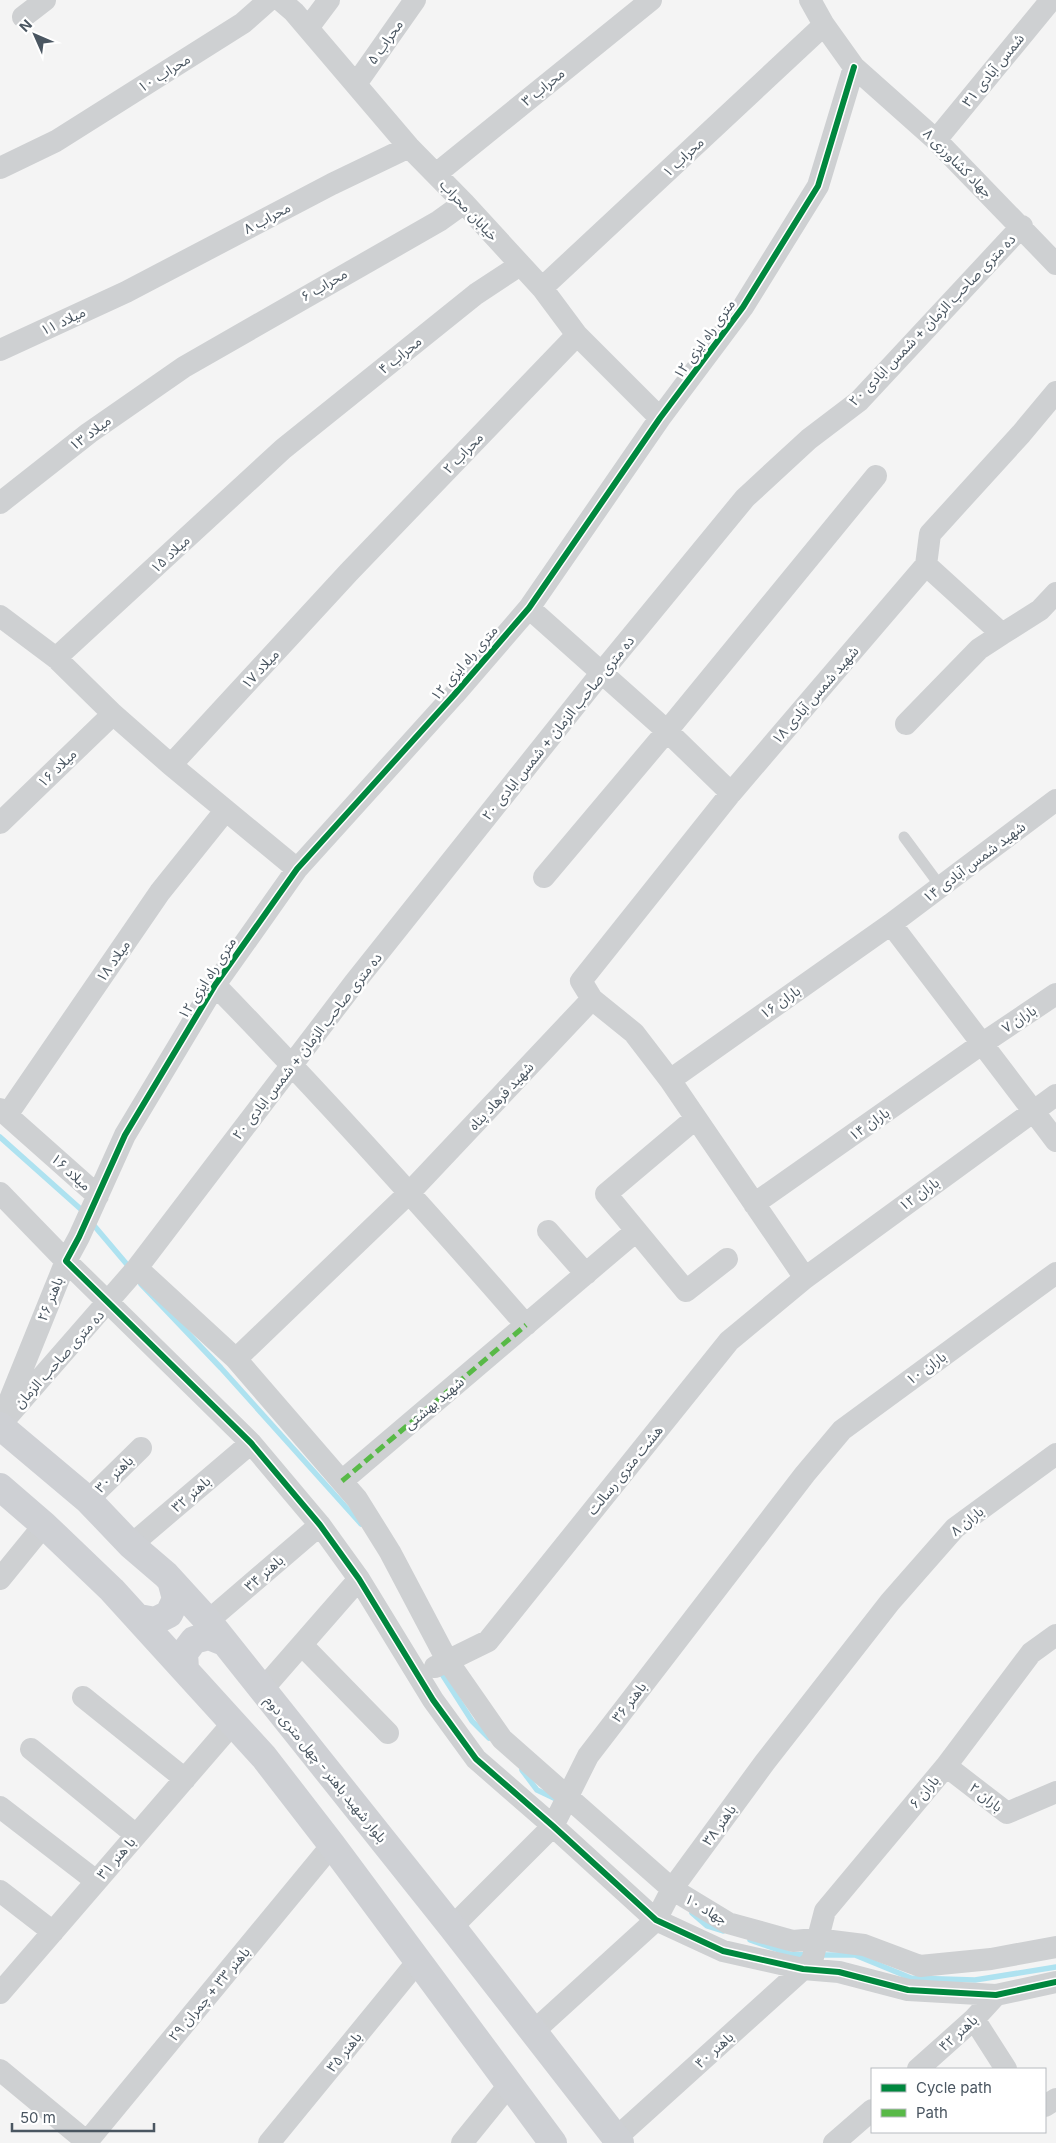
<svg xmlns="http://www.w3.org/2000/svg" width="1056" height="2143" font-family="Inter,'Noto Sans Arabic',sans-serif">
	<rect width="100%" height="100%" fill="#f4f4f4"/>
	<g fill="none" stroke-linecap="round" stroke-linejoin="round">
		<path stroke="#aee2f0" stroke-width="5.5" d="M0,1137L84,1212
			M91,1222L130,1268
			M141,1284L221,1368L361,1524
			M440,1671L472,1721L489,1738
			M522,1770L537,1790L556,1799
			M692,1913L707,1926L723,1931
			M750,1940L790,1954L809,1955
			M818,1955H855L911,1978L975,1980L1056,1967"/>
		<path stroke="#ced0d2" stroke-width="11" d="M904,837L941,887"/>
		<path stroke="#ced0d2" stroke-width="22" d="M280,0L294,12L409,147L464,203L542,288L577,335L660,418
			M810,0L824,25L854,67L936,140L1056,264
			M23,17L45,0
			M308,28L329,0
			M854,67L818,186L743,307L660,418L529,608L454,695L297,869L215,985L125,1135L79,1237L66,1261L251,1443L320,1525L359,1579L433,1700L476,1759L553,1826L656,1920L723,1951L803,1969L839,1972L908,1990L996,1995L1056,1982
			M356,84L415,0
			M936,140L1051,0
			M0,168L56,141L243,23L269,0
			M436,174L651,0
			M542,288L824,25
			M0,350L126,292L332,184L409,147
			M0,503L89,433L184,367L439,221L464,203
			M926,565L1002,634L1040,610L1056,593
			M529,608L667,731L731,793
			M0,616L56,658L113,714L171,765L297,869
			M56,658L283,449L476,294L520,265
			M906,724L979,649L1002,634
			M171,765L349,572L577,335
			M0,823L113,714
			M544,877L667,731L876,476
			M891,924L1056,1141
			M215,985C322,1095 425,1209 526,1325
			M670,1080L891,924L1056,800
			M0,1109L98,1196
			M7,1115L160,892L225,811
			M696,1118L606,1194L686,1291L727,1259
			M0,1193L66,1261L6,1409
			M754,1204L983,1043L1056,994
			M548,1231L586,1274
			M137,1268L236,1359L357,1499L390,1552L447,1660L502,1739L672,1889L728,1923L793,1941L816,1939L864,1945L920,1966L991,1959L1056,1947
			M805,1278L670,1080L634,1033L592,999L581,981L731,793L926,565L930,534L1021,434L1056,392
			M236,1359L410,1192L592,999
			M0,1425L137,1268L355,982L602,672L745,498L809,439L859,401L1022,226
			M342,1481L636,1231
			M88,1500L141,1448
			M131,1545L251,1443
			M0,1579L44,1525
			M208,1621L320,1525
			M302,1645L388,1733
			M435,1667L488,1641L729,1341L805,1278L1056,1095
			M262,1690L359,1579
			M83,1697L185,1779
			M31,1749L136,1835
			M946,1766L1007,1813L1056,1792
			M0,1807L96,1881
			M0,1891L53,1932
			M452,1927L553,1826L588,1756L805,1474L842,1430L1056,1273
			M0,1993L233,1723
			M974,2019L1006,2069
			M533,2032L656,1920L672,1889L765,1762L890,1602L955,1528L1056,1454
			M918,2069L974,2019L996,1995
			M0,2070L87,2142
			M1045,2106L1056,2099
			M616,2138L812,1961L825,1911L946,1766L1031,1653L1056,1635
			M86,2143L332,1845
			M269,2143L418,1961
			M462,2143L509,2085
			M834,2143L872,2110"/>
		<path stroke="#ced0d4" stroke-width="28" d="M0,1426L88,1500L131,1545L166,1575L208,1621L452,1927L620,2143
			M0,1487L44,1525L112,1590L264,1757L332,1845L553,2143
			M139,1618L155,1621L169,1614L176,1599L172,1584
			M185,1669L184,1653L194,1640L209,1636L224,1642"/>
		<path stroke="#58b947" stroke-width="5" stroke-dasharray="10 5" stroke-linecap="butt" d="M342,1481L526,1325"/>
		<g stroke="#fff" stroke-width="9">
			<path id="cycleway" d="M854,67L818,186L743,307L660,418L529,608L454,695L297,869L215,985L125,1135L79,1237L66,1261L251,1443L320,1525L359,1579L433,1700L476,1759L553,1826L656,1920L723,1951L803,1969L839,1972L908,1990L996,1995L1056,1982"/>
		</g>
		<use href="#cycleway" stroke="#00873e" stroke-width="6"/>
	</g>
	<g text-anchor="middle" stroke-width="5" stroke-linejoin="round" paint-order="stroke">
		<g font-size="14" fill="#4a5661" stroke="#fff">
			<text transform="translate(385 42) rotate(-55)" y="5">محراب ۵</text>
			<text transform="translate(993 70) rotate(-51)" y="5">شمس آبادی ۳۱</text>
			<text transform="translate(164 73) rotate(-32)" y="5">محراب ۱۰</text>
			<text transform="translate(543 87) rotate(-39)" y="5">محراب ۳</text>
			<text transform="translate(683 157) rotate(-43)" y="5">محراب ۱</text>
			<text transform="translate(958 163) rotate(45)" y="5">جهاد کشاورزی ۸</text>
			<text transform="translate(469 210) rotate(47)" y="5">خیابان محراب</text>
			<text transform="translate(267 218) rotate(-28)" y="5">محراب ۸</text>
			<text transform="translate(324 285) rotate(-30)" y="5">محراب ۶</text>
			<text transform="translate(932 320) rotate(-46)" y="5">ده متری صاحب الزمان + شمس ابادی ۲۰</text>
			<text transform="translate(63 321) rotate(-25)" y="5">میلاد ۱۱</text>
			<text transform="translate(704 339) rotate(-54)" y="5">۱۲ متری راه ایزی</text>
			<text transform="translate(400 355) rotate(-39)" y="5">محراب ۴</text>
			<text transform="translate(90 433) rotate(-37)" y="5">میلاد ۱۳</text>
			<text transform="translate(463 453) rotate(-46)" y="5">محراب ۲</text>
			<text transform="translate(170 554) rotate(-43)" y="5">میلاد ۱۵</text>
			<text transform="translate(464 663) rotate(-49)" y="5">۱۲ متری راه ایزی</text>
			<text transform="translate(260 669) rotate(-47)" y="5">میلاد ۱۷</text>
			<text transform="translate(815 695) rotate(-49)" y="5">شهید شمس آبادی ۱۸</text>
			<text transform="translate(558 728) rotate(-51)" y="5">ده متری صاحب الزمان + شمس ابادی ۲۰</text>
			<text transform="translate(57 768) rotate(-44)" y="5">میلاد ۱۶</text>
			<text transform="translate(974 862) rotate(-37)" y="5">شهید شمس آبادی ۱۴</text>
			<text transform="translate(113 961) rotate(-55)" y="5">میلاد ۱۸</text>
			<text transform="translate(207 978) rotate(-57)" y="5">۱۲ متری راه ایزی</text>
			<text transform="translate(780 1002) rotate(-35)" y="5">باران ۱۶</text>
			<text transform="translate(1019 1019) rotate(-33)" y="5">باران ۷</text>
			<text transform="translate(307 1046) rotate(-52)" y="5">ده متری صاحب الزمان + شمس ابادی ۲۰</text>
			<text transform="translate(501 1096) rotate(-47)" y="5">شهید فرهاد پناه</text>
			<text transform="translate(869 1124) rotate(-35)" y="5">باران ۱۴</text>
			<text transform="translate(71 1172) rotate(42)" y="5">میلاد ۱۶</text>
			<text transform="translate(919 1194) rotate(-36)" y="5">باران ۱۲</text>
			<text transform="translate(50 1299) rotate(-68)" y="5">باهنر ۲۶</text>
			<text transform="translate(59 1359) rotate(-48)" y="5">ده متری صاحب الزمان</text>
			<text transform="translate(926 1368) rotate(-36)" y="5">باران ۱۰</text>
			<text transform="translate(434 1403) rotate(-40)" y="5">شهید بهشتی</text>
			<text transform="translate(625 1470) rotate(-51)" y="5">هشت متری رسالت</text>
			<text transform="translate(114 1474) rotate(-44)" y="5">باهنر ۳۰</text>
			<text transform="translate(191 1494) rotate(-41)" y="5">باهنر ۳۲</text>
			<text transform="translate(967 1521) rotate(-39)" y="5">باران ۸</text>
			<text transform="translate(264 1573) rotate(-41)" y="5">باهنر ۳۴</text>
			<text transform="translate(629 1702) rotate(-52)" y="5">باهنر ۳۶</text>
			<text transform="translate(326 1769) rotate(51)" y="5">بلوار شهید باهنر - چهل متری دوم</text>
			<text transform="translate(924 1792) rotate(-50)" y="5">باران ۶</text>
			<text transform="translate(986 1797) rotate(38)" y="5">باران ۲</text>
			<text transform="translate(719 1825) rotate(-54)" y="5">باهنر ۳۸</text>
			<text transform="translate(116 1858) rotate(-49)" y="5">با هنر ۳۱</text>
			<text transform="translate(706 1909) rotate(30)" y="5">جهاد ۱۰</text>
			<text transform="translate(209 1994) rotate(-50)" y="5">باهنر ۳۳ + چمران ۲۹</text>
			<text transform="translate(958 2033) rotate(-42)" y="5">باهنر ۴۲</text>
			<text transform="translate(714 2050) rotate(-42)" y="5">باهنر ۴۰</text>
			<text transform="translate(344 2052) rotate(-51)" y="5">باهنر ۳۵</text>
		</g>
	</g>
	<rect x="871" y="2068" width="175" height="65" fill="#ffffff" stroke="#b7bbc0"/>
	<rect x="881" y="2084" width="25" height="8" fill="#00873e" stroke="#b7bbc0"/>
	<text x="916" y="2093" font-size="15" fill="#4a5661">Cycle path</text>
	<rect x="881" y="2109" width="25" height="8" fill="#58b947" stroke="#b7bbc0"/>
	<text x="916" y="2118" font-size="15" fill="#4a5661">Path</text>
	<g transform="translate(35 35) rotate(315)" stroke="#ffffff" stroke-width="4" paint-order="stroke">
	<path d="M0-4L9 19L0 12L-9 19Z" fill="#4a5661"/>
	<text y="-8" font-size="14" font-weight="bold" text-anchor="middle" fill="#4a5661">N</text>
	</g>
	<path d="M12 2123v8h142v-8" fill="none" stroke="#4a5661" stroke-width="2.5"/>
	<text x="20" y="2123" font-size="15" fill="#4a5661" stroke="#ffffff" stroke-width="4" paint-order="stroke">50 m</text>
</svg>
